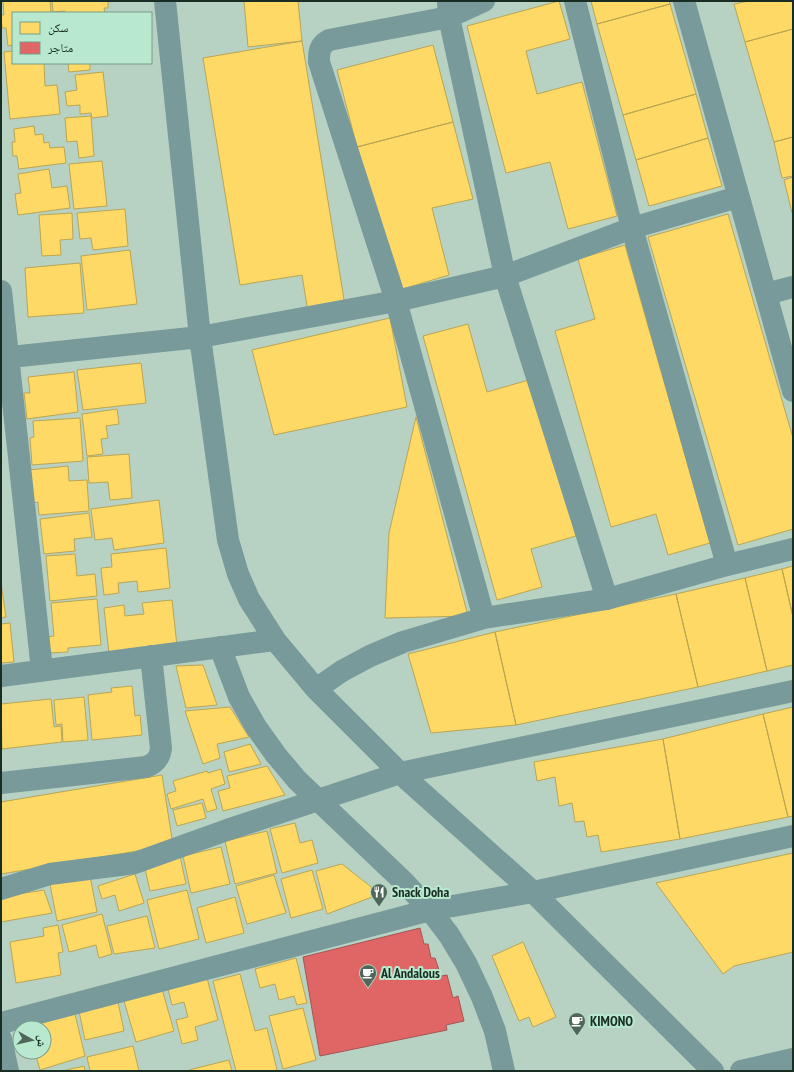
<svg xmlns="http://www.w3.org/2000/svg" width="794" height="1072" font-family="'PT Sans Narrow','Noto Naskh Arabic',sans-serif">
	<rect width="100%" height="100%" fill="#b7d1c3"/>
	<path fill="#ffd966" stroke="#baa552" d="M3,1H50L51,13H13V45L8,46L6,28H2L1,15H4Z
		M52,1H108V8H104L105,13H65V11L53,12Z
		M244,1H298L302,41L248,47Z
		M559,1L570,39L526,51L537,94L582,82L617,216L568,229L550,162L506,173L467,26Z
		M591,1H669L670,4L597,24Z
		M749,1H793V29L745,42L734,4Z
		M670,4L696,94L623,115L597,24Z
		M793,29V137L774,142L745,42Z
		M302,41L345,306L308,312L302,275L240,285L203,58Z
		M433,45L453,122L357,147L337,70Z
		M13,51V63H44L45,86L57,85L60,114L10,119L4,52Z
		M68,63H90V70L69,72Z
		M103,72L108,116L92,118L91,113L80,114V105L67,106L65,92L77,90L75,75Z
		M696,94L708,138L636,160L623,115Z
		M91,116L94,156L79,158L77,141L67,142L65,118Z
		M453,122L473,199L432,208L449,275L396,291L357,147Z
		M34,126L35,135L43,134L44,143L49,142L50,148L64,147L66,163L19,169L17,156H13L12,142H15L14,129Z
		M793,137V176L782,178L774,142Z
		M708,138L722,186L649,206L636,160Z
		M102,161L107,206L74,209L69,164Z
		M49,169L52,188L67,186L70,208L18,215L15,194L21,193L18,174Z
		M793,177V212L792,213L784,180Z
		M125,209L128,246L93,250L91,238L80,239L77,213Z
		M72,213L73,239L60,240L61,255L42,256L39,215Z
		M728,214L793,438V529L738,545L648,237Z
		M625,245L710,543L668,555L656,514L611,527L555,331L595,319L578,259Z
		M130,250L137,304L87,310L81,256Z
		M80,263L84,313L28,317L25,268Z
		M390,318L407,407L274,435L252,350Z
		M468,324L487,392L532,379L576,536L531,549L542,587L497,600L423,336Z
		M141,363L146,403L83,410L77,370Z
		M74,372L78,412L27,419L24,393H30L28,377Z
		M117,409L119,424L106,426L108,438L101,439L103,454L87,456L82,414Z
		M416,417L468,616L385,618L389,533Z
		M80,418L83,461L32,465L30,438L34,437L33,421Z
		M129,454L132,498L110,500L108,482L89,483L87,457Z
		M68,466L69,481L87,480L89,511L39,515L38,502L32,503L29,470Z
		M159,500L164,543L114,550L112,538L95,540L91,509Z
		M89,513L92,537L74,539L75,551L44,554L40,519Z
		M166,548L170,588L138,592L137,581L118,583L119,593L104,595L101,568L112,567L111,554Z
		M75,554L77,576L95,574L97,596L50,601L46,556Z
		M793,566V617L782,569Z
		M782,569L793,617V665L767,671L745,578Z
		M745,578L767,671L698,687L676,594Z
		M1,583L6,617L1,618Z
		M676,594L698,687L516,725L495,632Z
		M97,599L101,645L68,648V652L48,653L47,637L54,636L51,603Z
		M172,600L177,646L109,654L104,608L124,605L125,616L144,614L142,603Z
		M10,623L14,662L1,663V624Z
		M495,632L516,725L431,733L408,654Z
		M203,665L217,705L186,708L176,666Z
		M132,686L135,716L140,715L142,735L92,740L88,695L112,692L111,688Z
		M84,697L88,740L63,742L62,724L56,725L54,700Z
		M51,699L54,727L61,726L62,742L2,749L1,704Z
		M230,707L249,737L217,744L220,758L203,764L185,711Z
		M793,707V816L788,817L763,714Z
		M763,714L788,817L680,839L663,739Z
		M663,739L680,839L601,852L598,835L587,837L584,821L575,822L572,803L559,806L555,777L537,781L534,762Z
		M250,744L261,764L229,772L224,752Z
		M267,766L285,795L223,811L218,791L230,788L227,776Z
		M221,769L225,784L211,789L217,809L207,812L203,799L171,809L167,794L176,791L173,781L207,771L208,773Z
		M162,775L173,845L1,874V802Z
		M202,803L206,818L177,826L173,810Z
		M295,823L300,843L312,840L318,863L282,873L270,829Z
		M267,831L277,873L235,884L225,841Z
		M221,847L230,884L191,893L183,856Z
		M793,853V952L734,966L723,974L656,883Z
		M180,856L186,884L150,891L144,864Z
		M342,864L380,894L327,914L316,871Z
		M312,870L323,909L291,918L281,879Z
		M135,874L144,903L119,911L115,895L102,899L98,886Z
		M274,875L286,913L247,924L236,886Z
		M90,876L97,912L57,921L50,884Z
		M44,890L52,913L1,922V901L6,896Z
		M187,890L199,939L159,949L147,900Z
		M235,897L244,933L206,943L197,908Z
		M102,914L112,954L99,958L96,945L69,952L62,925Z
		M147,916L155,948L114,954L107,926Z
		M58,925L63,952L58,953L61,975L16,983L10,942L44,936L43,928Z
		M523,942L556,1017L533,1027L529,1017L519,1021L492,956Z
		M296,958L307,1003L297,1005L294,996L279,1000L275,984L260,988L255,969Z
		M240,974L255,1031L267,1028L277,1070L273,1071H236L213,981Z
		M207,978L218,1020L195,1027L198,1040L182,1044L176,1020L188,1017L184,1002L172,1005L168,989Z
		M162,989L174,1031L136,1042L124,1001Z
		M118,1002L124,1031L85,1040L79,1011Z
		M303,1008L316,1060L283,1069L269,1016Z
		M74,1010L85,1056L40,1070L35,1052H44V1028H29L27,1023Z
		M133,1046L139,1071H90L87,1057Z
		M229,1060L232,1071H190L189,1070Z
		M84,1066L85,1071H62Z"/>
	<path fill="#e06666" stroke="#a45552" d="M420,928L424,944H428L431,958H435L441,976L447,975L453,998L458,996L464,1021L446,1025L447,1030L320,1056L303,957Z"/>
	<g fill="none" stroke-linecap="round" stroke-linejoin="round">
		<path stroke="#789a9b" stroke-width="22" d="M165,1L200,337L228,540L238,574L249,599L275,640L316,689L400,773L533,892L713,1071
			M484,1L449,17L329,40C319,46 319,51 319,62L396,301L484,618L607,599L727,565L793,549
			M575,1L632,228L727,565
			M684,1L793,391
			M448,2L449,17L505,276L607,599
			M1,291L42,670
			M766,294L793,287
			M1,358L200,337L396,301L505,276L632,228L738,197
			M220,647L239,697L256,727L276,755L297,780L404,882L430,910L449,935L466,963L482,997L495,1031L504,1071
			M1,676L275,640
			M316,689L342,671L370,656L403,642L484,618
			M1,783L146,767C156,763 160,758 161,748L151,656
			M1,889L50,874L135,863L227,830L400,773L793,691
			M1,1023L430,910L533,892L793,836
			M1,1039L8,1071"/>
		<path stroke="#789a9b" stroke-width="22" d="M741,1071L793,1059"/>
	</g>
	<defs>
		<g id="restaurant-pin" transform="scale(0.9)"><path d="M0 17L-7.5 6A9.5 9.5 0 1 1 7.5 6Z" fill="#50665b" stroke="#b8e9cf"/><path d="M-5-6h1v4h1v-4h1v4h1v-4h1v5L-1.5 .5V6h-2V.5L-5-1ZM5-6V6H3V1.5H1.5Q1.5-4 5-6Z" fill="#fff"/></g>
		<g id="cafe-pin" transform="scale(0.9)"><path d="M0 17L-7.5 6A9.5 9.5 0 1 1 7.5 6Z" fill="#50665b" stroke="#b8e9cf"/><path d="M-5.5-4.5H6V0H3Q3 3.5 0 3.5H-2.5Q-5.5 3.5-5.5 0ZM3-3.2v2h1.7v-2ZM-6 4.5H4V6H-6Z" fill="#fff"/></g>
	</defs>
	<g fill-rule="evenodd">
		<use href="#restaurant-pin" x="379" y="892"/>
		<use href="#cafe-pin" x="368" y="973"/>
		<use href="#cafe-pin" x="577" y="1021"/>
	</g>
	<g text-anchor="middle" stroke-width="4" stroke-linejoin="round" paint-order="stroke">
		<g font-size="14" font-weight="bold" fill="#192d23" stroke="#b8e9cf" text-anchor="start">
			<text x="392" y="897">Snack Doha</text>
			<text x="381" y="978">Al Andalous</text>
			<text x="590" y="1026">KIMONO</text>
		</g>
	</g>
	<rect width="794" height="1072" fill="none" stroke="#192d23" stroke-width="4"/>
	<rect x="12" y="12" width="140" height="52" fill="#b8e9cf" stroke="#789e8a"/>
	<rect x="20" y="22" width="20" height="12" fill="#ffd966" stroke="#789e8a"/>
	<text x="48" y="32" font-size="12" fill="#192d23">سكن</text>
	<rect x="20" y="42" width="20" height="12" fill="#e06666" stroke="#789e8a"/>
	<text x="48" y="52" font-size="12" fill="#192d23">متاجر</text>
	<g transform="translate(32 1040) rotate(98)"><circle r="19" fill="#b8e9cf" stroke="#789e8a"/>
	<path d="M0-3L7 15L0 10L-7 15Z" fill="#50665b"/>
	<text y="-6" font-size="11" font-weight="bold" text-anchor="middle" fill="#192d23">ش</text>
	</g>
</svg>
